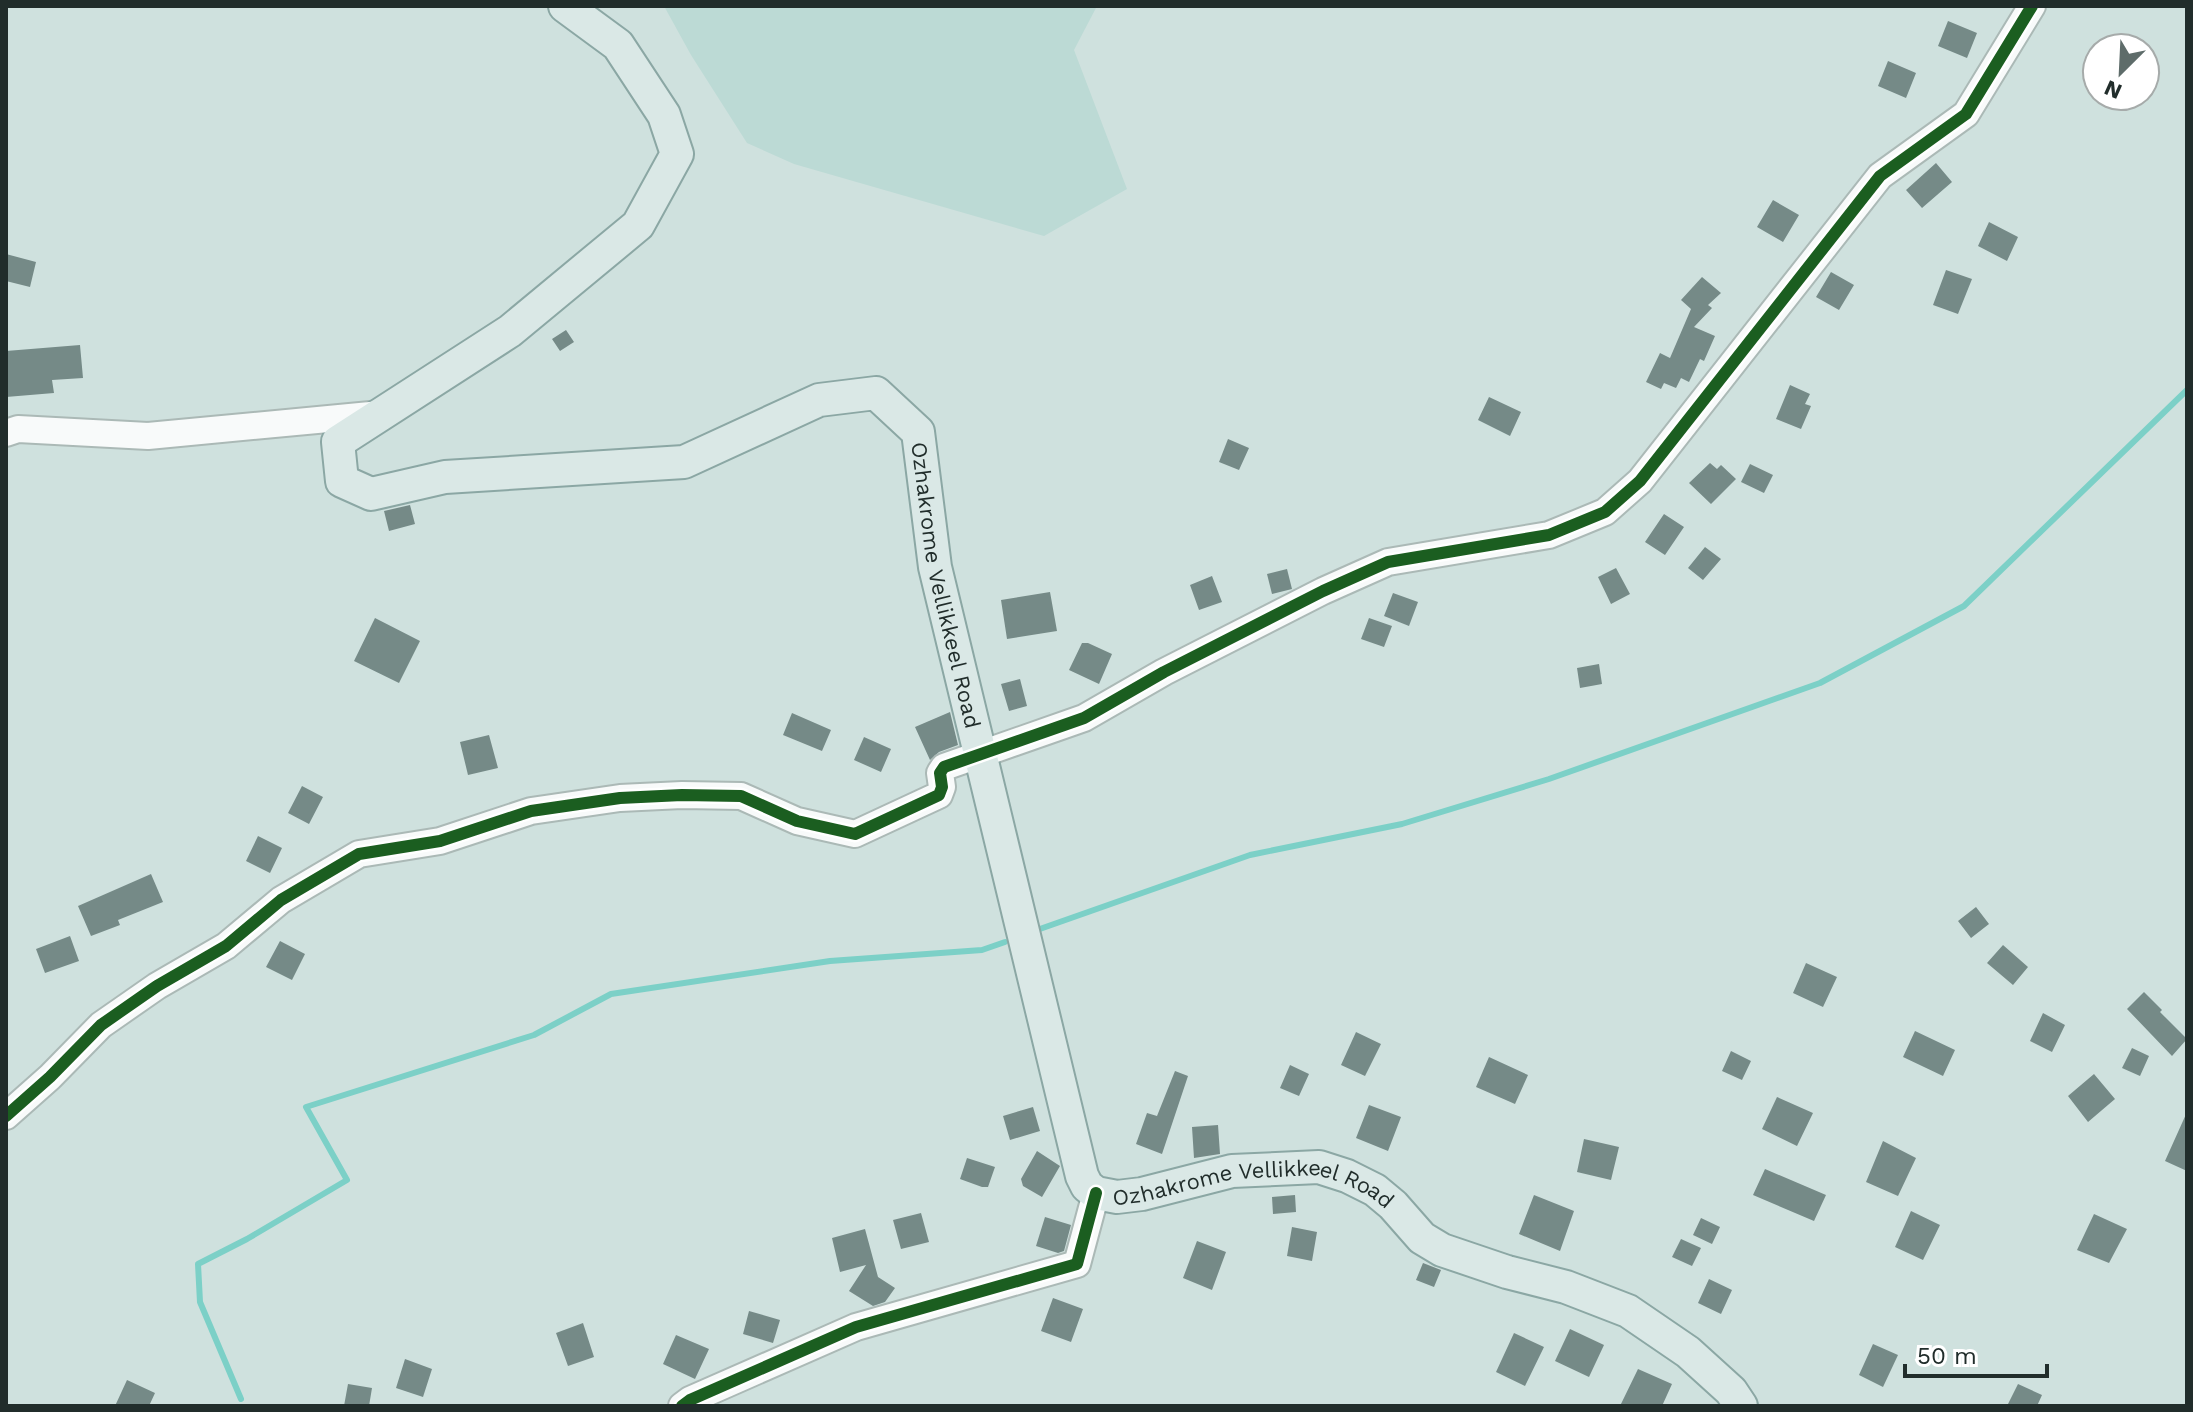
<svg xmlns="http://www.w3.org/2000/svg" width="2193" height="1412" font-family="'Work Sans',sans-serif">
	<rect width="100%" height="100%" fill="#cfe1de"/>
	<path fill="#bcdad5" d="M664,6H1097L1074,50L1127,189L1044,236L794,164L747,143L691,55Z"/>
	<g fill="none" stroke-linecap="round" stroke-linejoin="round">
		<path stroke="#7cd0c7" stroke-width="6" d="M1037,930L1250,855L1402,824L1549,779L1820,683L1964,606L2187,390
			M241,1399L200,1302L198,1264L247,1239L347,1180L306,1107L534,1035L611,994L830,961L982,950L1005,942"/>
	</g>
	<path fill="#758a87" d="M1948,21L1977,33L1967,58L1938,46Z
		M1888,61L1916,73L1906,98L1878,86Z
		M1936,163L1952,182L1922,208L1906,190Z
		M1773,200L1799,215L1783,242L1757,227Z
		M1989,222L2018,237L2007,261L1978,246Z
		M6,254L36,262L30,287L6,281Z
		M1946,270L1972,279L1958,314L1933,305Z
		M1831,272L1854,285L1839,310L1816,297Z
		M1702,277L1721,293L1708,305L1712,308L1694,327L1715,336L1704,361L1700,359L1689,382L1681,378L1676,388L1664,383L1661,389L1646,382L1660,353L1670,358L1691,309L1681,300Z
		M566,330L574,342L560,351L552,339Z
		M80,345L83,378L52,380L54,393L6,397V351Z
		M1790,385L1810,394L1805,404L1811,406L1801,429L1776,419Z
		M1489,397L1521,412L1510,436L1478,420Z
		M1228,439L1249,448L1239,470L1219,462Z
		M1710,463L1717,469L1721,465L1736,479L1711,504L1689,483Z
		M1750,464L1773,475L1764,493L1741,482Z
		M410,505L415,524L389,531L384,511Z
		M1664,514L1684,527L1665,555L1645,542Z
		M1705,547L1721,559L1703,580L1688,568Z
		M1616,568L1630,594L1611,604L1598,577Z
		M1287,569L1292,589L1272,594L1267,574Z
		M1212,576L1222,602L1199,610L1190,585Z
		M1050,592L1057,631L1007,639L1001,600Z
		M1393,593L1418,602L1409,626L1384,616Z
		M375,618L420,641L399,683L354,661Z
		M1369,618L1392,626L1384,647L1361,639Z
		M1082,643H1088L1112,654L1099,684L1069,670Z
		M1599,664L1602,684L1580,688L1577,668Z
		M1020,679L1027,706L1009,711L1001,684Z
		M950,712L958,745L939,752L930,760L915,727Z
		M792,713L831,730L822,751L783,735Z
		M489,735L498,768L468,775L460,742Z
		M864,737L891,749L881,772L854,760Z
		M302,786L323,797L309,824L288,813Z
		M258,836L282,848L270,873L246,861Z
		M151,874L163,902L118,920L120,925L91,936L78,906Z
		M1976,907L1989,924L1971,938L1958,921Z
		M70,936L79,961L45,973L36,949Z
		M280,941L305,954L292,980L266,967Z
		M2003,945L2028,967L2013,985L1987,963Z
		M1806,963L1837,977L1823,1007L1793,993Z
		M2144,992L2162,1010L2160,1012L2187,1039L2172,1056L2127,1009Z
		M2043,1013L2065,1025L2052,1052L2030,1041Z
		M1915,1031L1955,1050L1943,1076L1903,1057Z
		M1356,1032L1381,1044L1365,1076L1341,1065Z
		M2132,1048L2149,1056L2140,1076L2122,1068Z
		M1731,1051L1751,1061L1742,1080L1722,1071Z
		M1489,1057L1528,1075L1515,1104L1476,1087Z
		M1290,1065L1309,1074L1299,1096L1280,1088Z
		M1175,1071L1188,1076L1162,1154L1136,1144L1147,1113L1157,1116Z
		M2094,1074L2115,1099L2088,1122L2068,1096Z
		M1777,1097L1813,1113L1797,1146L1762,1129Z
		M1369,1105L1401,1117L1388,1151L1356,1138Z
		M1033,1107L1040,1131L1010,1140L1003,1116Z
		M2187,1112V1171L2165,1161Z
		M1218,1125L1220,1154L1194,1158L1192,1127Z
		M1584,1139L1619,1147L1611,1180L1577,1172Z
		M1883,1141L1916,1158L1898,1196L1866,1182Z
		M1037,1151L1060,1166L1042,1197L1023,1186L1021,1179Z
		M967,1158L995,1167L988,1187H982L960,1179Z
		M1765,1169L1826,1195L1814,1221L1753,1195Z
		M1295,1195L1296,1212L1273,1214L1272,1197Z
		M1534,1195L1574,1211L1560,1251L1519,1234Z
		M1911,1211L1940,1225L1923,1260L1895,1247Z
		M921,1213L929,1242L901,1249L893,1220Z
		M2094,1214L2127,1229L2109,1263L2077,1250Z
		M1045,1217L1071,1225L1064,1251L1058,1253L1036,1246Z
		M1701,1218L1720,1227L1712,1244L1693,1235Z
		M1292,1227L1317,1232L1312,1261L1287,1256Z
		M865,1229L878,1277L895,1288L885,1302L873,1306L849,1291L866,1265L840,1272L832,1238Z
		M1681,1239L1701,1248L1692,1266L1672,1257Z
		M1197,1241L1226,1252L1212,1290L1183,1278Z
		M1423,1263L1441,1270L1434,1287L1416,1280Z
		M1709,1279L1732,1290L1721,1314L1698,1303Z
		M1053,1298L1083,1309L1071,1342L1041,1331Z
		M749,1311L780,1320L773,1343L743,1334Z
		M583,1323L594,1357L568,1366L556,1333Z
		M1570,1329L1604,1345L1589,1377L1555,1361Z
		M1514,1333L1544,1347L1525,1386L1496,1372Z
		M676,1335L709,1349L695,1379L663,1364Z
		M1873,1344L1898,1355L1883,1387L1859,1375Z
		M405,1359L432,1369L423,1397L396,1388Z
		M1638,1369L1672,1384L1662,1406H1620Z
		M127,1380L155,1393L149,1406H115Z
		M348,1384L372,1388L369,1406H344Z
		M2018,1384L2042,1395L2037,1406H2007Z"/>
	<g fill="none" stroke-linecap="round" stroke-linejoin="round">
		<g stroke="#abb9b6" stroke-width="30">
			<path id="minor" d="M6,433L18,429L148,436L381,414
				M6,1116L50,1077L101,1025L157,986L226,946L281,900L359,854L440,841L531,811L620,798L682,795L741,796L797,821L855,834L939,795L942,787L940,773L944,767L1084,718L1164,672L1323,591L1388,562L1549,535L1605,512L1640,481L1880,176L1966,114L2032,6
				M682,1406L690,1400L856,1327L1077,1264L1096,1193"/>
		</g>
		<g stroke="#8ba7a4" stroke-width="36">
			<g id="major">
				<path id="s1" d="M565,6L618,45L664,115L677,154L638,225L510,331L338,442L342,481L371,494L445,477L684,462L819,400L876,393L918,432L935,567L1082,1176L1087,1186L1096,1193L1117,1197L1142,1194L1232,1171L1319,1167L1347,1176L1375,1190L1393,1205L1422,1238L1442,1250L1507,1272L1566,1287L1628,1311L1688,1352L1731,1391L1741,1406"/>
			</g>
		</g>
		<use href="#minor" stroke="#f8fafa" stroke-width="26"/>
		<use href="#major" stroke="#dae8e6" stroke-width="32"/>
		<g stroke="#fff" stroke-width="17">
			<path id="cycleway" d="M6,1116L50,1077L101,1025L157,986L226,946L281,900L359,854L440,841L531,811L620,798L682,795L741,796L797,821L855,834L939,795L942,787L940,773L944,767L1084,718L1164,672L1323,591L1388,562L1549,535L1605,512L1640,481L1880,176L1966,114L2032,6
				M682,1406L690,1400L856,1327L1077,1264L1096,1193"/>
		</g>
		<use href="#cycleway" stroke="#1b5e20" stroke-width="12"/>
	</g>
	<g text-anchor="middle" stroke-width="8" stroke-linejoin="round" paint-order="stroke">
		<g font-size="22" fill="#212d2b" stroke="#fff">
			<text dy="8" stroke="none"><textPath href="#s1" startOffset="1448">Ozhakrome Vellikkeel Road</textPath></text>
			<text dy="8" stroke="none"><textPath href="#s1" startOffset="2240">Ozhakrome Vellikkeel Road</textPath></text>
		</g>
	</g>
	<rect width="2193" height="1412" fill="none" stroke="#212d2b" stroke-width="16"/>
	<g transform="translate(2121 72) rotate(204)"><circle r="38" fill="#ffffff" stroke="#a6abaa" stroke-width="2"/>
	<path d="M0-6L14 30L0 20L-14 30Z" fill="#5e6c6a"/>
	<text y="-12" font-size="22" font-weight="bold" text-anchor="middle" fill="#212d2b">N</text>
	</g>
	<path d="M1905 1364v12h142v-12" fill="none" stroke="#212d2b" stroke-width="4"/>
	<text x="1917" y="1364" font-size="24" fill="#212d2b" stroke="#ffffff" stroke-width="6" paint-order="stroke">50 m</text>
</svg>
